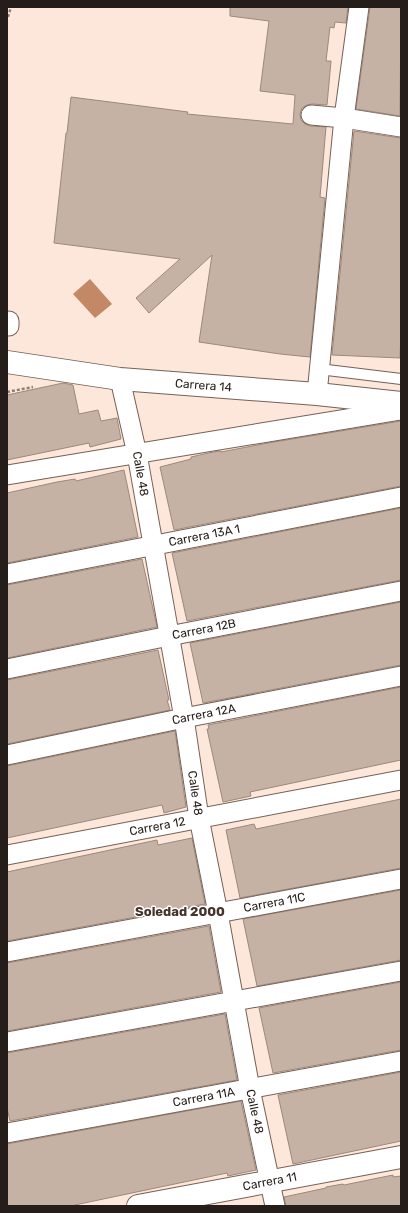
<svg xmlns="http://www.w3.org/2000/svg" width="408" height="1213" font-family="Rubik,sans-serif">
	<rect width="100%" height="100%" fill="#fde7db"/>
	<path fill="#c38866" d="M90,279L112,304L95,318L73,294Z"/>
	<path fill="#c6b1a5" stroke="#9d887d" d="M230,7H348L346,23L335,22L334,28L330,27L326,61H331L327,105L312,104L307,105L302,108L300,114L301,120L305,124L310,126L326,127L320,197L325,198L310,357L280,354L199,342L212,255L149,313L136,298L180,259L54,243L66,133H67L71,97L188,112L187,114L293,124L295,95L260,91L269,21L230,16Z
		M370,7H401L400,116L356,109Z
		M354,131L401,138V329L400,358L332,355Z
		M63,383L73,385L79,414L98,410L101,421L117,418L121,439L90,447L89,443L7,460V395Z
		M401,421V486L174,530L160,467L191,459V457L213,452L221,451V452L268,443Z
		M124,470L138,537L7,563V493L57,482L75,479L76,481Z
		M401,508V580L187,621L172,553Z
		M142,559L157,627L7,658V585Z
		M401,602V665L203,703L190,643Z
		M158,650L169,700H167L170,710L7,744V680Z
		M401,687V760L250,792L251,796L223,802L207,729H209L208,725Z
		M175,731L186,807L164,813L162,805L7,838V766Z
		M401,799V868L240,898L226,830L254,824L256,829Z
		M192,838L205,904L7,941V872L157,840L158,845Z
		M401,890V960L257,986L243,919Z
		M209,926L221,992L7,1031V963Z
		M401,982V1050L273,1073L259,1008Z
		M225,1014L237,1080L10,1121L7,1108V1053Z
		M401,1072V1141L293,1164L278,1095Z
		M241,1101L256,1170L228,1176L227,1173L70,1206H7V1144Z
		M393,1175V1177L401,1176V1206H286L284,1197L326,1188V1187L343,1184L344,1185Z"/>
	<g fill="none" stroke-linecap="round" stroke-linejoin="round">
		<g stroke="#746157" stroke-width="12">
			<path id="service" d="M319,369L401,379"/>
		</g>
		<g stroke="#746157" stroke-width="21">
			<g id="minor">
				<path d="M311,115L344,118L401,127"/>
				<path d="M9,326V321"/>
				<path id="s1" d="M120,379L137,454L184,718L199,818L218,913L250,1089L275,1206"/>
				<path d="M317,394L344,118L359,7"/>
				<path d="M7,475L401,410"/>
				<path id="s2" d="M7,574L401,497"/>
				<path id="s3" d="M7,669L169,636L401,591"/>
				<path id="s4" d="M7,755L184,718L401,676"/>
				<path id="s5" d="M7,855L401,780"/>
				<path id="s6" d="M7,952L401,879"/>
				<path d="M7,1042L401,971"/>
				<path id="s7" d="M7,1133L401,1061"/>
			</g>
		</g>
		<g stroke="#746157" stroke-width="24">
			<g id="secondary">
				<path id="s8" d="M7,362L120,379L317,394L401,403"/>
				<path id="s9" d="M138,1206L401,1157"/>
			</g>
		</g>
		<path stroke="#8e7f77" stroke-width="2.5" stroke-dasharray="3 2" stroke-linecap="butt" d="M8,17L11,7
			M7,392L33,387"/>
		<use href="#service" stroke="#fff" stroke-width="10"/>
		<use href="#minor" stroke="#fff" stroke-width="19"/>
		<use href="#secondary" stroke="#fff" stroke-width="22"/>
	</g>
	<g text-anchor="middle" stroke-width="3" stroke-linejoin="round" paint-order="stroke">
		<g font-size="12" fill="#251d19" stroke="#fff">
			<text dy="4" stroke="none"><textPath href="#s8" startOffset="198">Carrera 14</textPath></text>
			<text dy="4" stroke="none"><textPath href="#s1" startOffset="97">Calle 48</textPath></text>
			<text dy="4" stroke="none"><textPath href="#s2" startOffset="201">Carrera 13A 1</textPath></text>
			<text dy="4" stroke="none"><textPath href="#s3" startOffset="201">Carrera 12B</textPath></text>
			<text dy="4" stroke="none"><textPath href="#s4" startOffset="201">Carrera 12A</textPath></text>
			<text dy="4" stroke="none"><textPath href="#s1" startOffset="421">Calle 48</textPath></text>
			<text dy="4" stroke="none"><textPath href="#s5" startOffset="153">Carrera 12</textPath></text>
			<text dy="4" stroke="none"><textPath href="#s6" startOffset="272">Carrera 11C</textPath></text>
			<text dy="4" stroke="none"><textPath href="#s7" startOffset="200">Carrera 11A</textPath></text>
			<text dy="4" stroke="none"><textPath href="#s1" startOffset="745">Calle 48</textPath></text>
			<text dy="4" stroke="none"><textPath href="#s9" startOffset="134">Carrera 11</textPath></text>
		</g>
		<g font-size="13" font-weight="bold" fill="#45342b" stroke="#fff">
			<text x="180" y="916">Soledad 2000</text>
		</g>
	</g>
	<rect width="408" height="1213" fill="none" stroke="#251d19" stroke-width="16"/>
</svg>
